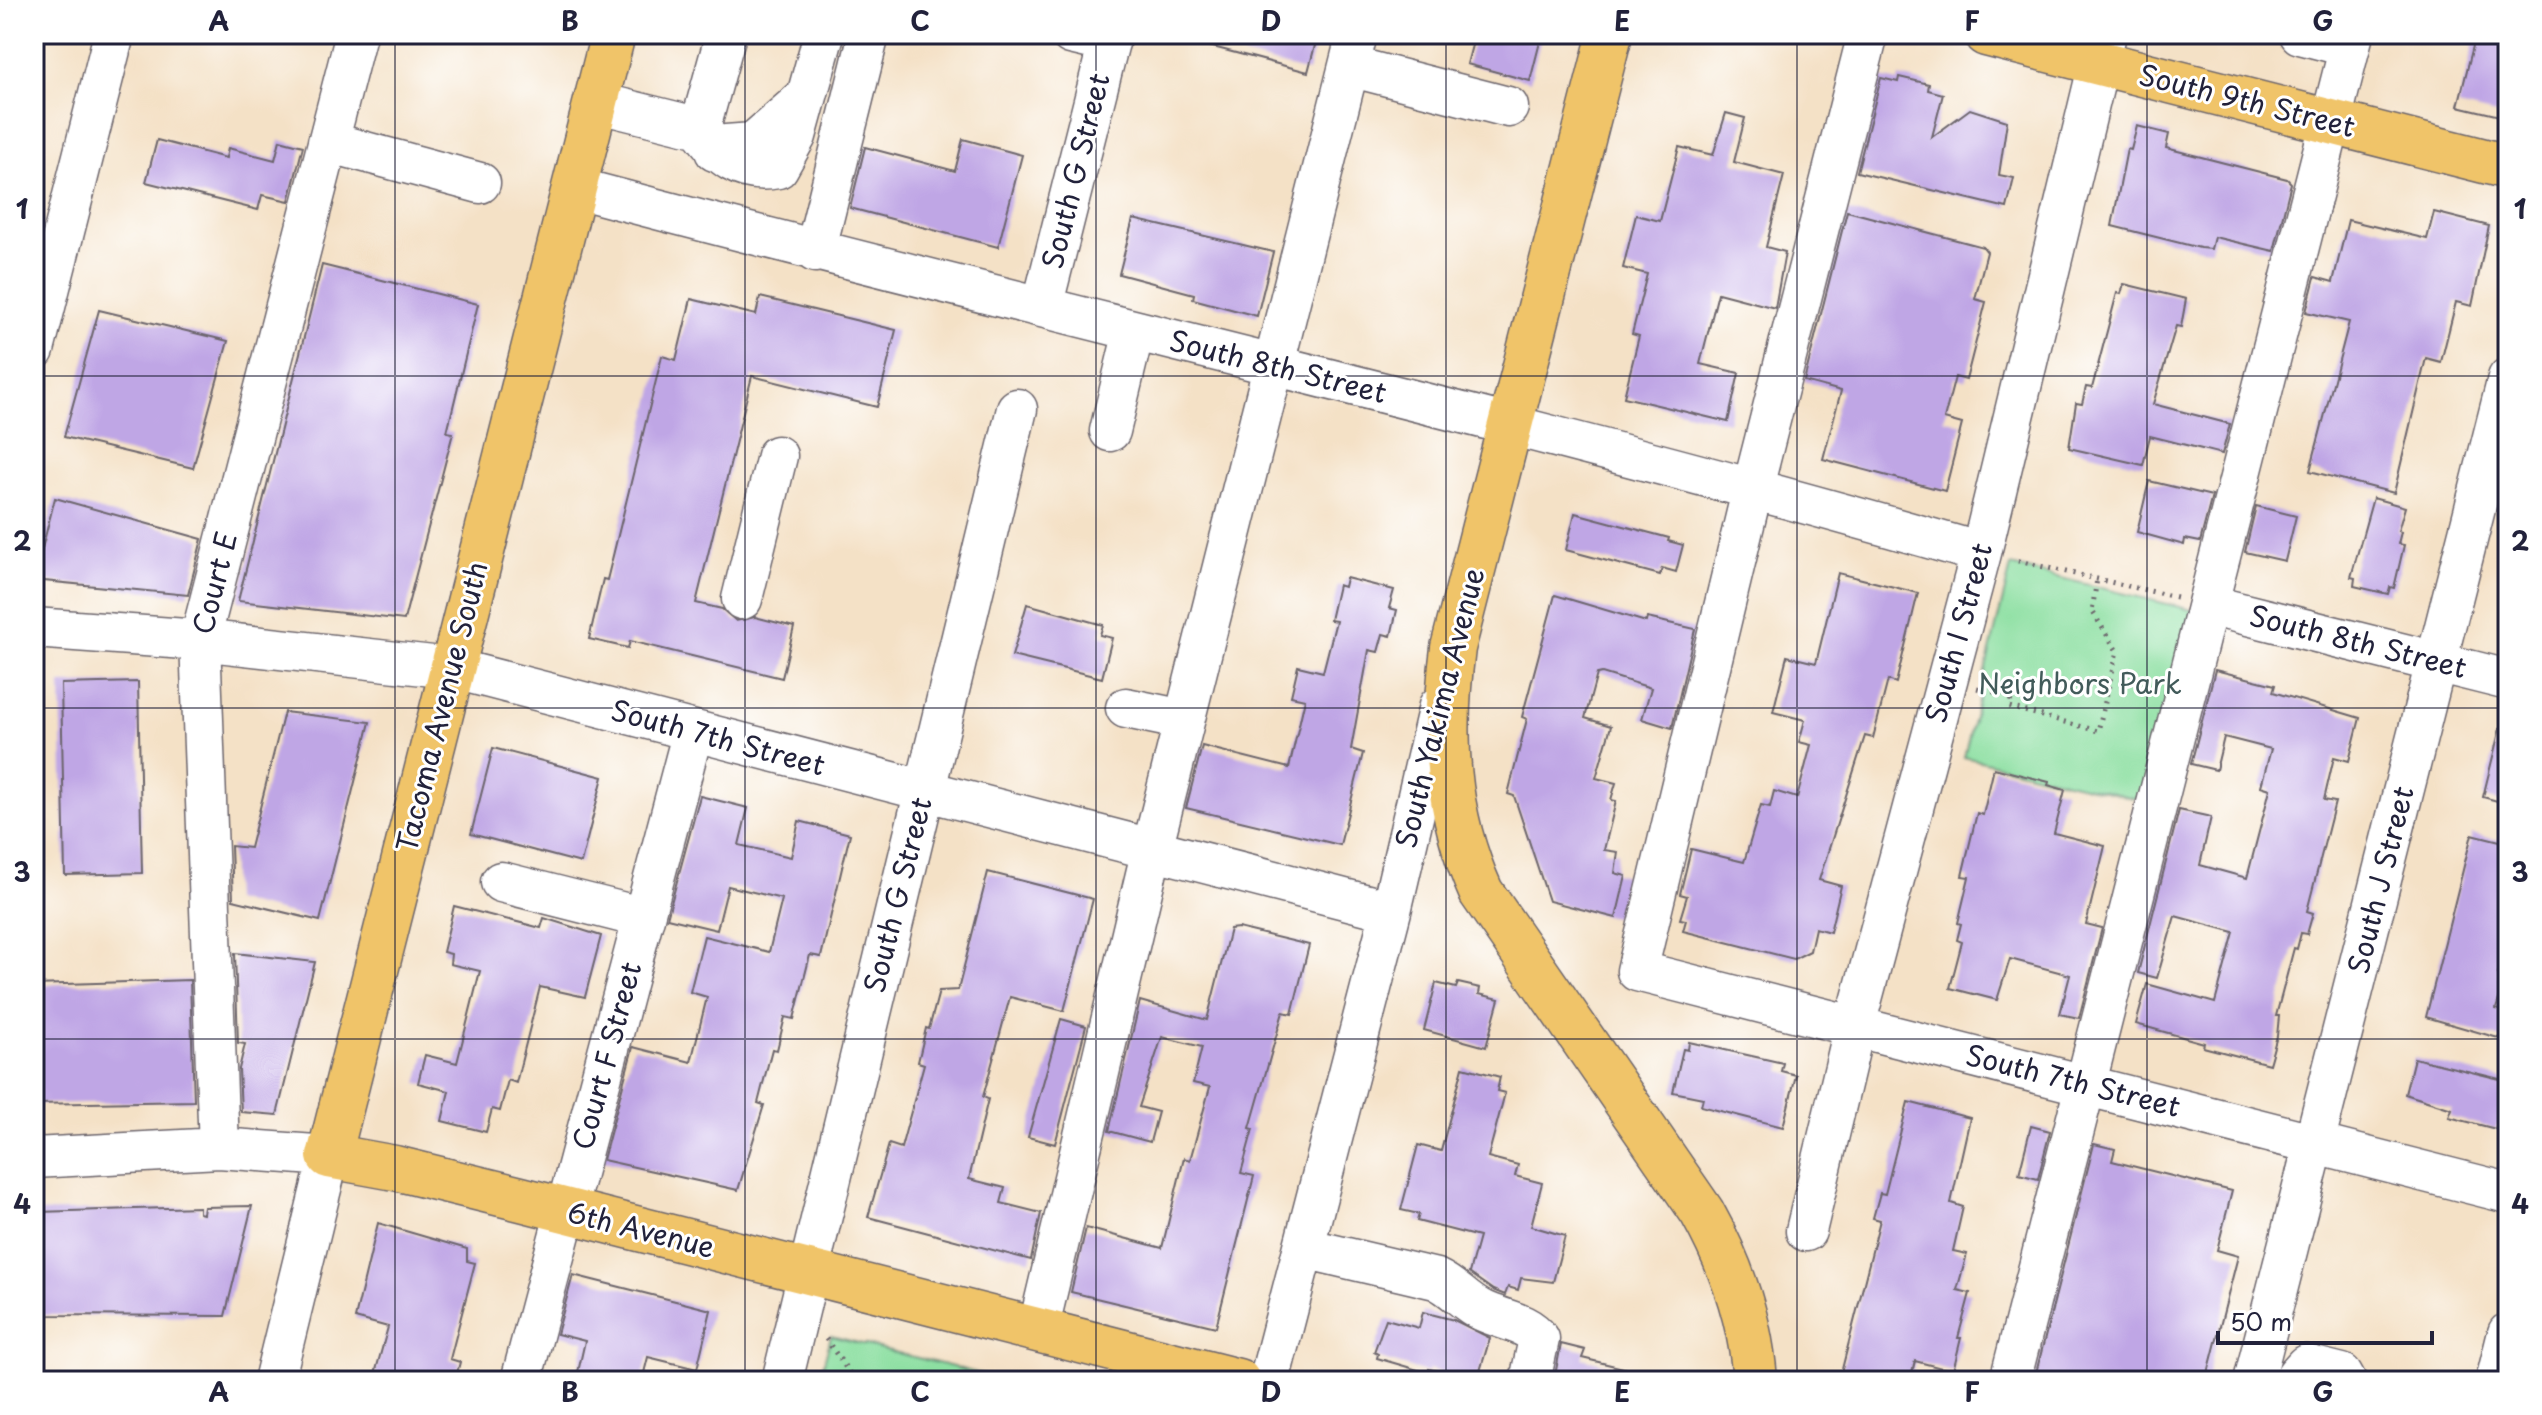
<svg xmlns="http://www.w3.org/2000/svg" width="2542" height="1415" font-family="'Playpen Sans',sans-serif">
	<rect width="100%" height="100%" fill="#fff"/>
	<filter id="ink" filterUnits="userSpaceOnUse"><feTurbulence type="fractalNoise" baseFrequency=".0125" numOctaves="2"/><feDisplacementMap in="SourceGraphic" scale="16" xChannelSelector="R" yChannelSelector="G"/><feConvolveMatrix kernelMatrix="1 2 1 2 8 2 1 2 1" color-interpolation-filters="sRGB"/></filter>
	<filter id="wash" filterUnits="userSpaceOnUse"><feTurbulence type="fractalNoise" baseFrequency=".006" numOctaves="4" result="noise"/><feDisplacementMap in="SourceGraphic" scale="32" xChannelSelector="R" yChannelSelector="G"/><feGaussianBlur stdDeviation="1.8" result="paint"/><feColorMatrix in="noise" values="0 0 0 0 0 0 0 0 0 0 0 0 0 0 0 0 0 1.4 0 .05"/><feComposite in="paint" operator="in"/></filter>
	<g filter="url(#wash)">
		<rect width="100%" height="100%" fill="#f4e1c6"/>
		<path fill="#8cdfa1" stroke="#57806e" stroke-width="2" d="M2011,566L2196,611L2150,802L1964,757Z
			M831,1336L1008,1381H819Z"/>
		<g id="blocks">
			<path fill="#bfa6e5" d="M1195,34H1318L1308,72L1194,42Z
				M1475,34H1542L1530,81L1467,64Z
				M2476,34L2508,42V118L2458,106Z
				M1899,77L1929,84L1928,90L1943,94L1932,137L1970,109L2007,121L1999,175L2014,178L2007,208L1857,172L1881,78L1898,82Z
				M1726,113L1745,118L1734,162L1784,175L1766,247L1785,252L1775,308L1718,293L1700,364L1739,373L1728,422L1624,397L1639,336L1632,334L1647,274L1623,268L1636,215L1660,221L1679,147L1713,155Z
				M2137,126L2169,134L2166,148L2287,179L2291,183L2274,251L2214,237L2211,249L2200,248L2112,226L2127,149L2131,150Z
				M963,139L1022,155L998,247L850,208L865,147L955,171Z
				M157,140L226,158L228,148L275,160L280,140L303,146L289,201L262,195L258,210L146,182Z
				M1847,211L1983,247L1987,252L1975,299L1986,302L1966,380L1955,377L1944,419L1962,424L1945,491L1823,459L1841,391L1804,381Z
				M2434,212L2489,226L2472,306L2456,302L2441,362L2426,358L2394,493L2310,471L2349,322L2306,312L2315,277L2333,282L2348,220L2427,239Z
				M1133,219L1273,252L1257,316L1193,299L1194,294L1119,274Z
				M322,265L478,304L447,432L453,433L404,620L238,601Z
				M2124,284L2186,299L2181,327L2176,326L2153,404L2230,424L2222,454L2150,436L2143,465L2069,448L2076,403L2082,404L2086,387L2092,388L2117,293L2121,294Z
				M760,297L896,330L877,407L752,376L696,603L722,609L736,621L755,617L794,627L782,678L630,641L628,648L589,639L603,579L607,580L662,356L676,360L691,299L756,315Z
				M99,310L228,341L193,468L64,437Z
				M2149,481L2212,496L2200,542L2185,539L2184,545L2137,532Z
				M55,498L202,539L188,595L34,580Z
				M2373,498L2405,507L2398,531L2401,532L2398,544L2404,545L2394,588L2390,587L2388,594L2354,586L2355,578L2351,577Z
				M2256,506L2296,516L2285,561L2245,552Z
				M1575,513L1669,538L1668,541L1683,545L1676,572L1662,568L1660,575L1566,550Z
				M1838,573L1918,593L1896,683L1888,680L1873,738L1865,736L1819,880L1841,886L1830,932L1815,928L1810,951L1794,959L1683,931L1686,920L1680,919L1687,896L1680,894L1691,849L1744,862L1761,805L1770,807L1774,791L1797,798L1811,745L1799,742L1805,720L1773,712L1787,656L1816,663Z
				M1346,578L1394,590L1389,608L1397,610L1391,636L1383,634L1378,652L1369,650L1351,749L1363,753L1340,845L1186,808L1202,746L1289,768L1305,699L1291,696L1298,666L1323,672L1336,621L1330,620L1338,585L1344,587Z
				M1555,595L1646,622L1647,618L1695,629L1672,728L1642,719L1651,688L1602,673L1597,674L1585,718L1611,726L1596,778L1616,783L1611,800L1616,801L1604,850L1618,852L1615,873L1626,876L1616,918L1549,901L1514,796L1508,794L1527,719L1522,717Z
				M1027,604L1103,625L1100,635L1112,638L1102,678L1012,656Z
				M2215,670L2275,685L2273,692L2360,718L2349,761L2334,757L2324,800L2335,802L2307,911L2313,913L2307,934L2301,933L2297,949L2294,948L2276,1016H2279L2277,1036L2269,1064L2203,1047L2204,1043L2136,1024L2147,984L2215,1003L2234,932L2175,916L2157,978L2138,973L2179,810L2211,817L2200,865L2247,878L2265,809L2270,789L2261,786L2271,749L2224,737L2216,770L2191,764Z
				M138,682L142,873L65,875L61,684Z
				M284,712L370,722L320,921L233,900L231,846L250,848Z
				M2500,728L2508,729V804L2483,797Z
				M493,748L603,777L581,863L471,834Z
				M1994,768L2049,782L2048,785L2065,790L2054,833L2105,846L2086,924L2102,928L2079,1018L2060,1014L2070,975L2010,959L1997,1000L1950,988L1962,942L1957,940L1961,924L1958,923L1969,877L1962,876L1977,813L1983,815Z
				M700,796L748,808L739,845L791,857L799,821L850,834L821,957L810,955L794,1019L785,1017L777,1050L772,1049L758,1103L764,1105L738,1190L603,1160L633,1047L691,1062L707,997L690,992L704,936L769,952L782,899L728,886L717,930L667,918Z
				M2472,834L2508,843V936L2498,974L2502,976L2500,985L2503,986L2496,1009L2508,1012L2505,1040L2426,1017Z
				M988,872L1093,899L1064,1011L1010,997L983,1097L988,1099L969,1179L1005,1188L1001,1203L1041,1213L1031,1260L868,1217L889,1144L901,1148L924,1064L918,1062L926,1028L929,1029L939,991L958,990Z
				M454,906L541,928L544,918L601,936L585,997L540,987L516,1083L508,1080L500,1111L492,1109L486,1132L442,1121L449,1091L418,1083L425,1055L457,1063L480,971L450,964L451,954L443,952Z
				M1238,928L1309,945L1292,1014L1283,1012L1250,1128L1253,1129L1241,1173L1254,1176L1216,1327L1071,1292L1086,1228L1162,1248L1184,1158L1190,1160L1210,1087L1193,1083L1202,1047L1162,1037L1139,1107L1158,1112L1150,1142L1109,1131L1140,1001L1207,1020L1230,929Z
				M235,953L315,962L277,1115L241,1112L239,1069L245,1044L238,1043Z
				M190,980L194,1101L34,1104V985Z
				M1436,983L1456,988L1458,983L1480,988L1479,994L1499,999L1486,1047L1424,1030Z
				M1061,1019L1086,1026L1055,1144L1028,1137Z
				M1689,1042L1783,1063L1781,1071L1796,1075L1783,1127L1701,1106L1703,1098L1673,1092L1683,1049L1688,1050Z
				M2414,1058L2508,1081L2501,1124L2498,1123L2496,1129L2449,1117L2452,1109L2405,1094Z
				M1463,1067L1500,1077L1497,1091L1505,1093L1488,1157L1518,1165L1515,1176L1542,1183L1531,1226L1565,1236L1553,1282L1521,1278L1518,1290L1508,1287L1505,1295L1493,1290L1469,1273L1479,1237L1417,1221L1419,1214L1401,1210L1418,1145L1441,1151Z
				M1908,1102L1970,1118L1951,1203L1963,1207L1953,1251L1967,1254L1957,1290L1970,1293L1958,1338H1961L1953,1371L1915,1361L1910,1381H1839L1880,1220L1873,1218L1880,1193L1885,1194Z
				M2031,1126L2050,1131L2038,1179L2019,1174Z
				M2094,1144L2115,1149L2112,1161L2232,1191L2217,1250L2238,1256L2206,1381H2034Z
				M252,1206L225,1316L40,1315L38,1212L199,1207V1213L203,1214L204,1207Z
				M378,1223L467,1249V1261L475,1263L450,1359L460,1362L455,1381H373L388,1327L355,1318Z
				M573,1275L711,1310L697,1369L648,1357L642,1381H576L585,1341L557,1334Z
				M1423,1312L1454,1320L1490,1338L1477,1381L1429,1369L1428,1373L1377,1358L1378,1354L1374,1352L1386,1319L1419,1328Z
				M1561,1344L1585,1350L1582,1358L1640,1372L1639,1381H1554Z"/>
		</g>
	</g>
	<g filter="url(#ink)">
		<use href="#blocks" fill-opacity="0" stroke="#6c656c" stroke-width="2"/>
		<g fill="none" stroke-linecap="round" stroke-linejoin="round">
			<g stroke="#6c656c" stroke-width="43">
				<path id="minor" d="M1071,34L1109,43
					M1868,34L1753,487L1637,971L2508,1193
					M2300,34L2350,47
					M1349,66L1508,107
					M595,102L700,128L726,34
					M700,128C719,157 742,175 778,168L796,136L824,34
					M328,142L480,183
					M715,151L726,145L753,143L807,96
					M573,187C1042,312 1515,418 1981,553
					M815,252L869,34
					M1042,307L1111,34
					M34,350L114,34
					M1110,431L1134,331
					M742,599L777,456
					M2208,605L2508,680
					M34,628L200,640L451,668L1391,911
					M1126,708L1184,720
					M501,882L644,918
					M219,1148L200,640L356,34
					M34,1158L219,1148L329,1156L274,1381
					M1806,1231L1855,1025L1981,553L2106,34
					M1304,1248L1436,1279C1454,1287 1465,1303 1483,1311C1502,1320 1527,1322 1539,1339L1530,1381
					M1038,1330L1152,849L1357,34
					M2297,1375L2306,1365L2342,1374L2346,1381
					M521,1381L693,731
					M782,1381L1017,409
					M1269,1381L1391,911L1439,706
					M2010,1381L2353,34
					M2254,1381L2508,378
					M2496,1381L2508,1333"/>
			</g>
			<g stroke="#6c656c" stroke-width="47">
				<path id="major" d="M613,34L329,1156L395,1168L521,1199L1238,1381
					M1610,34L1453,648C1442,734 1445,812 1481,892L1702,1212C1731,1264 1751,1320 1755,1381
					M1986,34L2508,167"/>
			</g>
			<path stroke="#6c656c" stroke-width="5" stroke-dasharray="2 6" stroke-linecap="butt" d="M547,34L559,37
				M2018,561L2176,597
				M1977,688L2012,696L2009,707L2098,731L2117,651L2092,611L2097,579
				M826,1339L855,1381"/>
			<use href="#minor" stroke="#fff" stroke-width="40"/>
			<use href="#major" stroke="#f0c469" stroke-width="44"/>
		</g>
	</g>
	<path fill="none" stroke="#22223b" stroke-width="2" stroke-opacity="0.55" d="M395,34V1381M745,34V1381M1096,34V1381M1446,34V1381M1797,34V1381M2147,34V1381M34,376H2508M34,708H2508M34,1039H2508"/>
	<g text-anchor="middle" stroke-width="6" stroke-linejoin="round" paint-order="stroke">
		<g font-size="28" fill="#22223b" stroke="#fff">
			<text transform="translate(2247 101) rotate(14)" y="10">South 9th Street</text>
			<text transform="translate(1076 171) rotate(-76)" y="10">South G Street</text>
			<text transform="translate(1278 367) rotate(14)" y="10">South 8th Street</text>
			<text transform="translate(215 583) rotate(-76)" y="10">Court E</text>
			<text transform="translate(1959 633) rotate(-75)" y="10">South I Street</text>
			<text transform="translate(2358 642) rotate(14)" y="10">South 8th Street</text>
			<text transform="translate(442 707) rotate(-76)" y="10">Tacoma Avenue South</text>
			<text transform="translate(1440 708) rotate(-76)" y="10">South Yakima Avenue</text>
			<text transform="translate(718 738) rotate(15)" y="10">South 7th Street</text>
			<text transform="translate(2381 880) rotate(-76)" y="10">South J Street</text>
			<text transform="translate(898 895) rotate(-76)" y="10">South G Street</text>
			<text transform="translate(607 1056) rotate(-75)" y="10">Court F Street</text>
			<text transform="translate(2073 1081) rotate(14)" y="10">South 7th Street</text>
			<text transform="translate(641 1230) rotate(14)" y="10">6th Avenue</text>
		</g>
		<g font-size="28" fill="#425b5a" stroke="#fff">
			<text x="2080" y="694">Neighbors Park</text>
		</g>
	</g>
	<rect width="2542" height="1415" fill="none" stroke="#fff" stroke-width="88"/>
	<path d="M2218 1331v12h214v-12" fill="none" stroke="#22223b" stroke-width="4"/>
	<text x="2230" y="1331" font-size="24" fill="#22223b" stroke="#ffffff" stroke-width="6" paint-order="stroke">50 m</text>
	<rect x="44" y="44" width="2454" height="1327" fill="none" stroke="#22223b" stroke-width="3"/>
	<g font-size="26" text-anchor="middle" font-weight="bold" fill="#22223b">
		<text x="219" y="31">A</text>
		<text x="570" y="31">B</text>
		<text x="920" y="31">C</text>
		<text x="1271" y="31">D</text>
		<text x="1622" y="31">E</text>
		<text x="1972" y="31">F</text>
		<text x="2323" y="31">G</text>
		<text x="22" y="219">1</text>
		<text x="2520" y="219">1</text>
		<text x="22" y="551">2</text>
		<text x="2520" y="551">2</text>
		<text x="22" y="882">3</text>
		<text x="2520" y="882">3</text>
		<text x="22" y="1214">4</text>
		<text x="2520" y="1214">4</text>
		<text x="219" y="1402">A</text>
		<text x="570" y="1402">B</text>
		<text x="920" y="1402">C</text>
		<text x="1271" y="1402">D</text>
		<text x="1622" y="1402">E</text>
		<text x="1972" y="1402">F</text>
		<text x="2323" y="1402">G</text>
	</g>
</svg>
